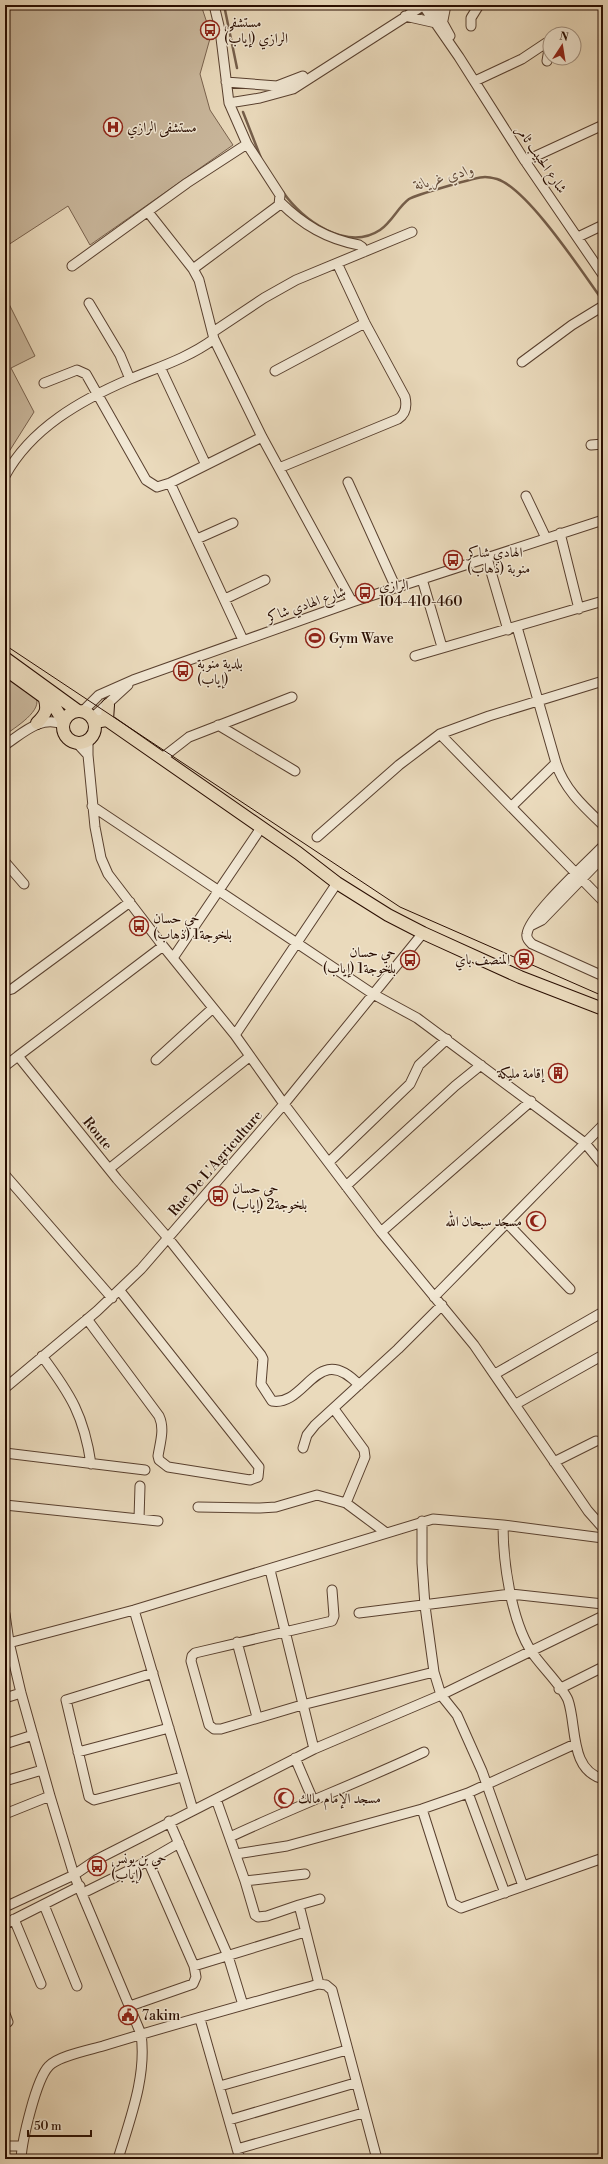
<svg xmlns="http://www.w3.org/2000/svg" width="608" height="2164" font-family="'Libre Bodoni',Amiri,serif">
	<rect width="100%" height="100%" fill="#eadabc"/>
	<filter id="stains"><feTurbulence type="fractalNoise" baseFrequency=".005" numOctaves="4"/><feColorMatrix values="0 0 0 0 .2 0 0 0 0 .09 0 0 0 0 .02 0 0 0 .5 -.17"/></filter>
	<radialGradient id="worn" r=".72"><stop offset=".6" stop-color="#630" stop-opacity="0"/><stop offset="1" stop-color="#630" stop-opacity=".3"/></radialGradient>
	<path fill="#c9b79c" stroke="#79624e" d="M5,5H201L211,35L200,74L210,110L233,145L90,245L68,206L5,247Z
		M5,296L35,356L11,368L34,412L5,458Z
		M5,678C13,683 29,688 35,696C45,710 14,728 5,735Z"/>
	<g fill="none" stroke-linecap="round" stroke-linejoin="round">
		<path stroke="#755e4a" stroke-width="2.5" d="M224,5L237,68
			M243,112L261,158
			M283,192C302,220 347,252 380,230C392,222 398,207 409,199C416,195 476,177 485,177C488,177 493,178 497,179C528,189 582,272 603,301"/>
		<g stroke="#59402f" stroke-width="11">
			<path id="minor" d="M423,5L459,57L525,161L603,275
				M433,5L450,36
				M405,16L436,23
				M443,20L446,5
				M471,26V18L479,5
				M475,81L522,59L546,43H550L547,61
				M226,82L277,86L303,76
				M229,103L260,98L293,89L424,5
				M525,161L603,125
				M280,202C303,225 327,239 359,245L362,247L364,252
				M148,212L193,269L199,280L214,339L262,437L352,602
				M578,237L603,225
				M72,266L187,183L247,144
				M193,269L279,205L280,195L247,144L229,103L220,30L214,5
				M89,303L120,355L130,379
				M213,332L264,298L296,280L412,232
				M522,362L572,325L603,306
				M160,367L206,465
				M275,371L365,323
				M44,383L77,370L86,374L146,480L157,487L170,483L262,437
				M591,445L603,444
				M279,468L398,419C406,414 407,406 405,397L365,323L337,263
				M5,476C31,428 81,400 130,379C159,367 188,358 214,339
				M348,482L396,588
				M170,483L243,640
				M526,496L546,538
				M560,533L579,609
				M197,539L233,523
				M487,558L508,630
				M422,579L442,647
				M225,599L265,580
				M517,627L556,763
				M415,656L603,601
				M83,711L99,695L133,680L352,602L603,520
				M92,718L128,685
				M218,725L295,771
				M440,734L603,901
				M88,739V755L95,827L101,858L108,874L163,946L235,1035L284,1104L381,1232L474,1345L588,1511L603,1528
				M76,742L88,755
				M5,745C23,733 42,714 64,725
				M162,758L189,737L292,697
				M92,806L373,994L417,1018L585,1143L603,1165
				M511,807L556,763C564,789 584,807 603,825
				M317,837L399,765L440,734L489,716L603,681
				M603,846C588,862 529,915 527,934C526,938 529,941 532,944L603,976
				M5,862L24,884
				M530,926L542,920L603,857
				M173,958L261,828
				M5,991L12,989L130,902
				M235,1035L337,883
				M18,1056L163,946
				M156,1060L213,1008
				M5,1066L18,1056L117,1179L168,1238L261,1355L263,1359L261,1384L272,1401C306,1407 317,1340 359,1385
				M329,1162L410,1084L419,1065L447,1039
				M109,1169L249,1057
				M5,1175L112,1298
				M346,1186L455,1086L481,1065
				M507,1223L570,1289
				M381,1232L531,1101
				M434,1297L603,1125
				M87,1319L159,1416C165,1429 160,1443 158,1456L159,1460L168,1467L250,1480L258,1477L259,1467L120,1291
				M42,1356C71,1395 84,1416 91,1464
				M495,1374L603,1312
				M5,1388L97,1311L141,1269L284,1104L423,933
				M516,1404L603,1355
				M334,1409L364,1450L365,1457L346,1503
				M303,1448L307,1435L315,1425L398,1349L442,1305
				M5,1453L145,1470
				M554,1462L596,1441
				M5,1505L158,1521
				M198,1507L260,1508L276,1507L317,1495L346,1503L385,1532
				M139,1519L140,1486
				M422,1521V1563L425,1606L434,1672L441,1695L457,1715L482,1771L523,1886
				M503,1525C503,1562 511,1619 531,1651C540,1665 563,1687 568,1700C577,1725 569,1770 603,1779
				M270,1570L314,1749
				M332,1590L334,1616L332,1621L195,1653L192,1656L191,1661L209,1725L214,1729H221L302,1705L434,1672
				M134,1610L193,1810
				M359,1613L511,1594L603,1604
				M5,1614L9,1642L21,1693L50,1796L74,1875L141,2034C147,2076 130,2119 118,2159
				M237,1642L257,1717
				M5,1644L134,1610L433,1519L503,1525L603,1538
				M153,1673L66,1700L89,1797L94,1800L182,1777
				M559,1689L603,1667
				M5,1698L21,1693
				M5,1744L33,1735
				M78,1752L169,1728
				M295,1758L313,1800
				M5,1781L42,1770
				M468,1793L505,1893
				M216,1799L245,1881L305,1874
				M422,1809L452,1903L461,1908L603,1858
				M5,1814L50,1796
				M169,1821L228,1956L243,2005
				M230,1837C294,1807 360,1782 424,1752
				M236,1854L287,1846L422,1809L468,1793L575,1744
				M245,1881L255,1915L258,1917L267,1916L299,1905
				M83,1893L148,1861L179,1843
				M44,1905L77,1986
				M5,1907L74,1875L96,1860L314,1749L441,1695L603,1616
				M14,1919L41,1984
				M5,1924L80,1886
				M194,1966L305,1932
				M319,1984L299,1905L320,1899
				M130,2006L193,1984L196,1977L194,1966L148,1861
				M5,2014L8,2022
				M200,2019L240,2159
				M220,2086L347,2050
				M229,2120L355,2083
				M5,2146H22
				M237,2149L363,2113
				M21,2159C22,2141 36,2079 49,2066C58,2056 89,2050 103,2046C174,2024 247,2004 319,1984L326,1985L332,1990L377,2159"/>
		</g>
		<g stroke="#290d00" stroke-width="14">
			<path id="major" d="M5,658L78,711
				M5,669L52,703L64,722
				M63 727a16 16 0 1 1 32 0a16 16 0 1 1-32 0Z
				M107,720L108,705
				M94,722L107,720L298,853L337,883L388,915L423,933L520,977L603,1009
				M37,723C47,713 48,709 44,696"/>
		</g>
		<use href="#minor" stroke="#f1e7d3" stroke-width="9"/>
		<use href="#major" stroke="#eadabc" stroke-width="12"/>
		<path stroke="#290d00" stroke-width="1" d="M5,645L400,907L603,996"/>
	</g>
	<defs>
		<g id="bus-ring" transform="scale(1)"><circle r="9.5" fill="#f1e7d3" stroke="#8f2418" stroke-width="1.5"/><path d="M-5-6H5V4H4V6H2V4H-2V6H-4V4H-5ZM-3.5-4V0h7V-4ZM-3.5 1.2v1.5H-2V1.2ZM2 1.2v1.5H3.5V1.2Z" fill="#8f2418"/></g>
		<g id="hospital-ring" transform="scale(1)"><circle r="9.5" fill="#f1e7d3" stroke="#8f2418" stroke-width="1.5"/><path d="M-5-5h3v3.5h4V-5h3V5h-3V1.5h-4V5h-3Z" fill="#8f2418"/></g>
		<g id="stadium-ring" transform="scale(1)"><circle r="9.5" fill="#f1e7d3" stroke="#8f2418" stroke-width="1.5"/><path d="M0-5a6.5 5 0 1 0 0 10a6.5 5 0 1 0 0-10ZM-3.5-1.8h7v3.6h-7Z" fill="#8f2418"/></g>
		<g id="station-ring" transform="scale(1)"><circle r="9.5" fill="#f1e7d3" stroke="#8f2418" stroke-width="1.5"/><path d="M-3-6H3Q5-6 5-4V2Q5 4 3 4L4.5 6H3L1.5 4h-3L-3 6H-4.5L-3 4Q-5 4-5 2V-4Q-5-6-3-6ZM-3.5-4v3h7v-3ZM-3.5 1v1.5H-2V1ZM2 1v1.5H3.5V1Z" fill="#8f2418"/></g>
		<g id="building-ring" transform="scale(1)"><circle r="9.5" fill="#f1e7d3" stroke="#8f2418" stroke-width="1.5"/><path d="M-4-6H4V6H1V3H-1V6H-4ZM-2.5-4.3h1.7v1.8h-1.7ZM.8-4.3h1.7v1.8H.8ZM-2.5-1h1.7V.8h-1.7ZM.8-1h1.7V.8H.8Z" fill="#8f2418"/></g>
		<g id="mosque-ring" transform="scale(1)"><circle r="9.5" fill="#f1e7d3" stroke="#8f2418" stroke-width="1.5"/><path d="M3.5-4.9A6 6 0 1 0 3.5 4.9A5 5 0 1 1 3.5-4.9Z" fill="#8f2418"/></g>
		<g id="civic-ring" transform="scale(1)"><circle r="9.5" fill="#f1e7d3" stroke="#8f2418" stroke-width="1.5"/><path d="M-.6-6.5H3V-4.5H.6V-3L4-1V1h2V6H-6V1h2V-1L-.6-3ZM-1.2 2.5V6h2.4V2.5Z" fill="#8f2418"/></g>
	</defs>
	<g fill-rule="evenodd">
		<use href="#bus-ring" x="210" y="30"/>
		<use href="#hospital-ring" x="113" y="127"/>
		<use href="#bus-ring" x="453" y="560"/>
		<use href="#bus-ring" x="365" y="593"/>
		<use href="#stadium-ring" x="315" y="638"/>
		<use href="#bus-ring" x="183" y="671"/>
		<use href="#bus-ring" x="139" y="926"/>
		<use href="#station-ring" x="524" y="959"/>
		<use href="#bus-ring" x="410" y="960"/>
		<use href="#building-ring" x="558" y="1073"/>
		<use href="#bus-ring" x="218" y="1196"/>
		<use href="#mosque-ring" x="536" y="1221"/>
		<use href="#mosque-ring" x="284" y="1798"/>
		<use href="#bus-ring" x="97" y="1866"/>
		<use href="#civic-ring" x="128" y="2015"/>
	</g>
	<g text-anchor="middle" stroke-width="3" stroke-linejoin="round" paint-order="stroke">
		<g font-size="14" fill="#290d00" stroke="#f1e7d3" text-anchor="start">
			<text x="224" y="27">مستشفى<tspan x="224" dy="16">الرازي (إياب)</tspan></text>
			<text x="127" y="132">مستشفى الرازي</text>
			<text x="467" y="557">الهادي شاكر<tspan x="467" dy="16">منوبة (ذهاب)</tspan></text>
			<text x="379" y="590">الرازي<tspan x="379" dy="16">104-410-460</tspan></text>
			<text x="329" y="643">Gym Wave</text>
			<text x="197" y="668">بلدية منوبة<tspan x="197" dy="16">(إياب)</tspan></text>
			<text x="153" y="923">حي حسان<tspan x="153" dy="16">بلخوجة1 (ذهاب)</tspan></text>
			<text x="396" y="957" text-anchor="end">حي حسان<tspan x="396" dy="16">بلخوجة1 (إياب)</tspan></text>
			<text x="510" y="964" text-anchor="end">المنصف باي</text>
			<text x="544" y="1078" text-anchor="end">إقامة مليكة</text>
			<text x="232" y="1193">حي حسان<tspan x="232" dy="16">بلخوجة2 (إياب)</tspan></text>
			<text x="522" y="1226" text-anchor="end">مسجد سبحان الله</text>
			<text x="298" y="1803">مسجد الإمام مالك</text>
			<text x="111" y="1863">حي بن يونس<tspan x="111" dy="16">(إياب)</tspan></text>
			<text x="142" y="2020">7akim</text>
		</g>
		<g font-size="14" fill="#290d00" stroke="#f1e7d3">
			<text transform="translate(542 159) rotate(56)" y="5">شارع الحبيب ثامر</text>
			<text transform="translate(306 604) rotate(-19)" y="5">شارع الهادي شاكر</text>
			<text transform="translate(98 1133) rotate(51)" y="5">Route</text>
			<text transform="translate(215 1163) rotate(-49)" y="5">Rue De L'Agriculture</text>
		</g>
		<g font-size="15" font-style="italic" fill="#624a38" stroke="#f1e7d3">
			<text transform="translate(444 177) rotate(-16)" y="5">وادي غريانة</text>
		</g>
	</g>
	<rect width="608" height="2164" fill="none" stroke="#eadabc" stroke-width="20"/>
	<rect x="6" y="6" width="596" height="2152" fill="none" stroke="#290d00" stroke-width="2"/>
	<rect x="10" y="10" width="588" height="2144" fill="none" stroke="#290d00"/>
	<g transform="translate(562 46) rotate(12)"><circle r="19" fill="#f1e7d3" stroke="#a1907f"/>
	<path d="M0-3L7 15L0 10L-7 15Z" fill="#8f2418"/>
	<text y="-6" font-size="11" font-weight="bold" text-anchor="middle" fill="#290d00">N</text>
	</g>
	<path d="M28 2130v6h63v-6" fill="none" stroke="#290d00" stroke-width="2"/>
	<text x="34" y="2130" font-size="12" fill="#290d00" stroke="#f1e7d3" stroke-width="3" paint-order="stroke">50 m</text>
	<rect width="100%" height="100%" filter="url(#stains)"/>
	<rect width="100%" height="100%" fill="url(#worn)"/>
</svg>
